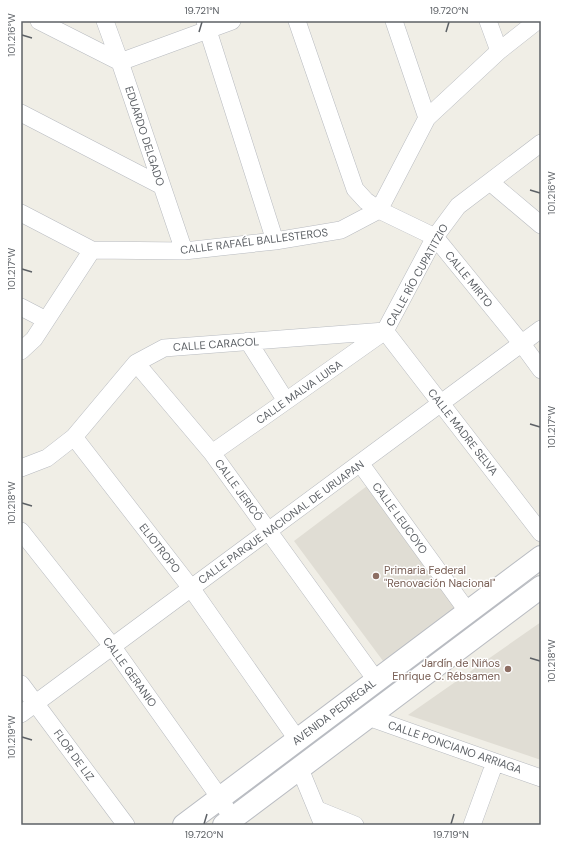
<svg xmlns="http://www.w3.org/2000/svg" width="562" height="846" font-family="'DM Sans',sans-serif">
	<rect width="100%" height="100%" fill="#f0eee6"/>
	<path fill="#e0ddd4" d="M367,486L458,611L386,665L294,541Z
		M541,622V760L408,715Z"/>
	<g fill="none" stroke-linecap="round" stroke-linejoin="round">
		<g stroke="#b8bbc0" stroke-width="18">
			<path id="street" d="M39,21L120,62L232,21
				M105,21L120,62L184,251
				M205,21L275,241
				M297,21L355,189L366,201L379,210L435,237L522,344L541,370
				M394,21L427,118
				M488,21L499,51
				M21,113L162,186
				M490,182L541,225
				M21,213L92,250
				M21,307L46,320
				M385,331L541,533
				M248,341L286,401
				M21,351L34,339L92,250L184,251L275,241L341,230L379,210L427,118L499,51L537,21
				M136,363L212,453L376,680
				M74,437L191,588L297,739
				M212,453L286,401L385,331L435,237L458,206L541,143
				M360,463L468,612
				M21,468L47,458L74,437L136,363L164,348L385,331
				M21,531L112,646L220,798L232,819
				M21,684L126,825
				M21,714L541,329
				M368,717L495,762L541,778
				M300,769L323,825
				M318,810L355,825
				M472,825L495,762"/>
		</g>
		<g stroke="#b9bcc2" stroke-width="24">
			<path id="secondary" d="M184,825L541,557
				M224,825L541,587"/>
		</g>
		<use href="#street" stroke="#fff" stroke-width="17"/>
		<use href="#secondary" stroke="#fff" stroke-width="22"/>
	</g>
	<path fill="none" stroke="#5d6166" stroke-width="1.5" d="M199,32L202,22M446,32L449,22M22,35L32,38M530,190L540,193M22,269L32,272M530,424L540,427M22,503L32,506M530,658L540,661M22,737L32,740M204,824L207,814M451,824L454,814"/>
	<g fill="#8d6e63" stroke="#fff" stroke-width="1.5">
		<circle cx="376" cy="576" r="4"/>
		<circle cx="508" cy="669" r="4"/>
	</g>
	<g text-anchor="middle" stroke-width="3" stroke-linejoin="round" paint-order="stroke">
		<g font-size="11" fill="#5d6166" stroke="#fff">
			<text transform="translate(145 136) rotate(72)" y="4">EDUARDO DELGADO</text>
			<text transform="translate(254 241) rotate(-7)" y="4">CALLE RAFAÉL BALLESTEROS</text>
			<text transform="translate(417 275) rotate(-61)" y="4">CALLE RÍO CUPATITZIO</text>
			<text transform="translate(469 279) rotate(51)" y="4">CALLE MIRTO</text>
			<text transform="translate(216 344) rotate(-4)" y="4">CALLE CARACOL</text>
			<text transform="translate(299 392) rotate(-35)" y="4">CALLE MALVA LUISA</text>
			<text transform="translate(463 432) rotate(52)" y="4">CALLE MADRE SELVA</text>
			<text transform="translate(239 490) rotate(54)" y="4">CALLE JERICÓ</text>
			<text transform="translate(400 518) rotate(54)" y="4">CALLE LEUCOYO</text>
			<text transform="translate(281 522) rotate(-36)" y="4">CALLE PARQUE NACIONAL DE URUAPAN</text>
			<text transform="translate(160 548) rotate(52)" y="4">ELIOTROPO</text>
			<text transform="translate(130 672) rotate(54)" y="4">CALLE GERANIO</text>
			<text transform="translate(334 712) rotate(-37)" y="4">AVENIDA PEDREGAL</text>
			<text transform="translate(455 747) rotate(19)" y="4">CALLE PONCIANO ARRIAGA</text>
			<text transform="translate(74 755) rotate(54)" y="4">FLOR DE LIZ</text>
		</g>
		<g font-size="11" fill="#785e54" stroke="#fff" text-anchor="start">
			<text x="384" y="574">Primaria Federal<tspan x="384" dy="13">"Renovación Nacional"</tspan></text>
			<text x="500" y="667" text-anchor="end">Jardín de Niños<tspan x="500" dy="13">Enrique C. Rébsamen</tspan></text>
		</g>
	</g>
	<rect width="562" height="846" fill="none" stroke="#ffffff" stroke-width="44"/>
	<rect x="22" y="22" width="518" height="802" fill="none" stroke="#5d6166" stroke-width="1.5"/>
	<g font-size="10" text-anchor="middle" fill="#5d6166">
		<text x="202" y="14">19.721°N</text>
		<text x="449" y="14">19.720°N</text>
		<text transform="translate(11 35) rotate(-90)" y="4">101.216°W</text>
		<text transform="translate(551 193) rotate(-90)" y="4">101.216°W</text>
		<text transform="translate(11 269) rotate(-90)" y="4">101.217°W</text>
		<text transform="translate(551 427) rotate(-90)" y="4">101.217°W</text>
		<text transform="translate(11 503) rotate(-90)" y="4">101.218°W</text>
		<text transform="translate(551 661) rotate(-90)" y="4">101.218°W</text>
		<text transform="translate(11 737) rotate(-90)" y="4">101.219°W</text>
		<text x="204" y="838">19.720°N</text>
		<text x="451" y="838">19.719°N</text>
	</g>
</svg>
